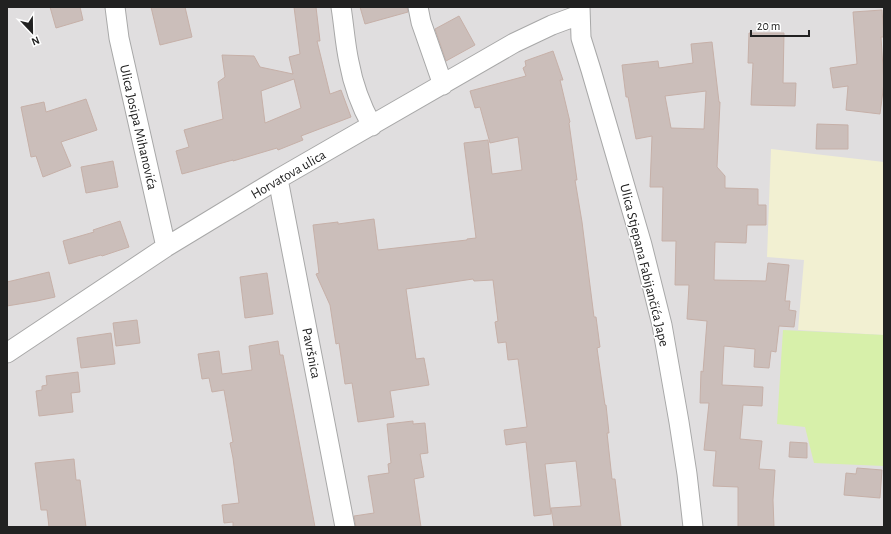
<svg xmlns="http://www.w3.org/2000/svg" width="891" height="534" font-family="'Alegreya Sans',sans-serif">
	<rect width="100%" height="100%" fill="#f2ede7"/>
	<path fill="#e0dedf" d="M7,7H884V527H7Z"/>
	<path fill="#f2f0d2" d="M771,149L884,162V335L798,330L804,260L767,257Z"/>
	<path fill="#d7f0aa" d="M783,330L884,335V466L814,463L805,427L777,424Z"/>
	<path fill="#cbbeba" stroke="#c6b0a8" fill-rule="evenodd" d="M50,7H80L83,20L56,28Z
		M151,7H185L192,37L160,45Z
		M294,7H316L320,41H317L330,94L341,90L351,117L301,136L303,140L278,150L277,148L233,161V160L182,174L176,151L189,147L184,130L223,119L218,82L225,77L222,55L254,56L260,67L293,74L289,57L300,54ZM294,79L301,108L265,123L261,91Z
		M360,7H407L408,12L365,24Z
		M882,10L884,37H881L884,83L880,114L846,110L848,86L833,88L830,68L857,64L853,12Z
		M459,16L475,45L446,61L435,29Z
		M749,33H784L783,83H796L795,106L751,105L753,63H748Z
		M712,42L719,102H720L717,167L725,176V188L758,189V205H766V225H747L746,243L715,242L714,280L766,281L768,263L789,265L785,301H790L789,310L796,311L794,327L779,326L776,352L771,351L769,368L754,367L755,349L724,346L722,385L763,387L762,406L743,405L740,439L762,441L759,469L775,470L773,500L774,527H738V487L713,486L716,451L704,450L709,403H700L701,371L703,372L707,321L687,319L689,285H675L676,241H662L663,187H650L652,136L636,139L628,97H626L622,65L658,61L659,68L693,63L691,44ZM706,91L704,129L671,128L665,96Z
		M553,51L563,80H560L570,122L569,123L577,180H575L582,222L594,317H596L600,347L597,348L605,405H606L609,433H607L612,479H615L621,527H554L551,508L581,506L576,461L545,464L551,514L534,516L526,442L506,445L504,430L527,427L518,359L508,360L506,342L498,343L495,322L498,321L493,280L474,281L473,279L406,289L416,359L424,358L429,385L390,391L394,417L358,422L352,383L345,384L339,343L336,344L330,305L316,274L319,273L313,225L338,222V224L374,219L378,250L467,240V239L476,238L464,143L488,140L492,174L522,170L518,137L490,143L480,107L475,108L470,91L526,76L523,68L526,66L525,61Z
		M86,99L97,130L61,142L71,166L43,177L36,156L31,157L21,107L44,102L46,112Z
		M817,124L848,125V149H816Z
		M113,161L118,187L86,193L81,167Z
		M120,221L129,247L102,256L101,255L69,264L63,241L94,232L93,230Z
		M49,272L55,297L37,301L7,306V282Z
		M267,273L273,314L245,318L240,277Z
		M137,320L140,343L116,346L113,323Z
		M111,333L115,364L81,368L77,338Z
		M278,341L280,355H283L315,527H233V522L224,523L222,505L239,503L233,458L230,443L233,442L224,390L212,392L209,378L202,379L198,354L219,351L222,374L252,370L249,346Z
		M78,372L80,392L71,393L73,412L39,416L36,391L42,390V386L47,385L46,376Z
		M413,421V424L425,423L428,453L420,454L424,477L414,479L421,527H356L354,516L374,513L368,476L389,473L388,464L391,463L387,424Z
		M790,442L807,443V458L789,457Z
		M74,459L76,480H80L86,527H49L47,510H41L35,463Z
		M857,468L882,470L880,498L844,495L846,473L856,474Z"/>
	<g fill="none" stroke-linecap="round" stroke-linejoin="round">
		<g stroke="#a8a8a8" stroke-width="21">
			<path id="minor" d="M115,7L119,38L166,247
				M341,7C344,25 345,44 349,62C353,84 361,106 372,126
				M418,7L421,22L443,85
				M580,7L581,38L591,70L642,245L662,325L679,422L687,474L693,527
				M278,179L345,527
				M7,353L166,247L278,179L514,43L552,25L579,15"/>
		</g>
		<use href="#minor" stroke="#fff" stroke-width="19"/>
	</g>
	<g text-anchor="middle" stroke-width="3" stroke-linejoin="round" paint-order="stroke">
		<g font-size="14" fill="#212121" stroke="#fff">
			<text transform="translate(139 127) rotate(77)" y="5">Ulica Josipa Mihanovića</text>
			<text transform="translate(288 174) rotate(-30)" y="5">Horvatova ulica</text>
			<text transform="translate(645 265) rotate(76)" y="5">Ulica Stjepana Fabijančića Jape</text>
			<text transform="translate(312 353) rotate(79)" y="5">Pavršnica</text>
		</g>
	</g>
	<rect width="891" height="534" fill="none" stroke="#212121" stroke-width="16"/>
	<g transform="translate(32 32) rotate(158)" stroke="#ffffff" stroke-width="3" paint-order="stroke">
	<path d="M0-3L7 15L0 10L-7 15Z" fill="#212121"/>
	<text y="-6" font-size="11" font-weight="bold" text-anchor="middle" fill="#212121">N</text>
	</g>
	<path d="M751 30v6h58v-6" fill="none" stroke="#212121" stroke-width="2"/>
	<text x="757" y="30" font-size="12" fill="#212121" stroke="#ffffff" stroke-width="3" paint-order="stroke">20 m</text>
</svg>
